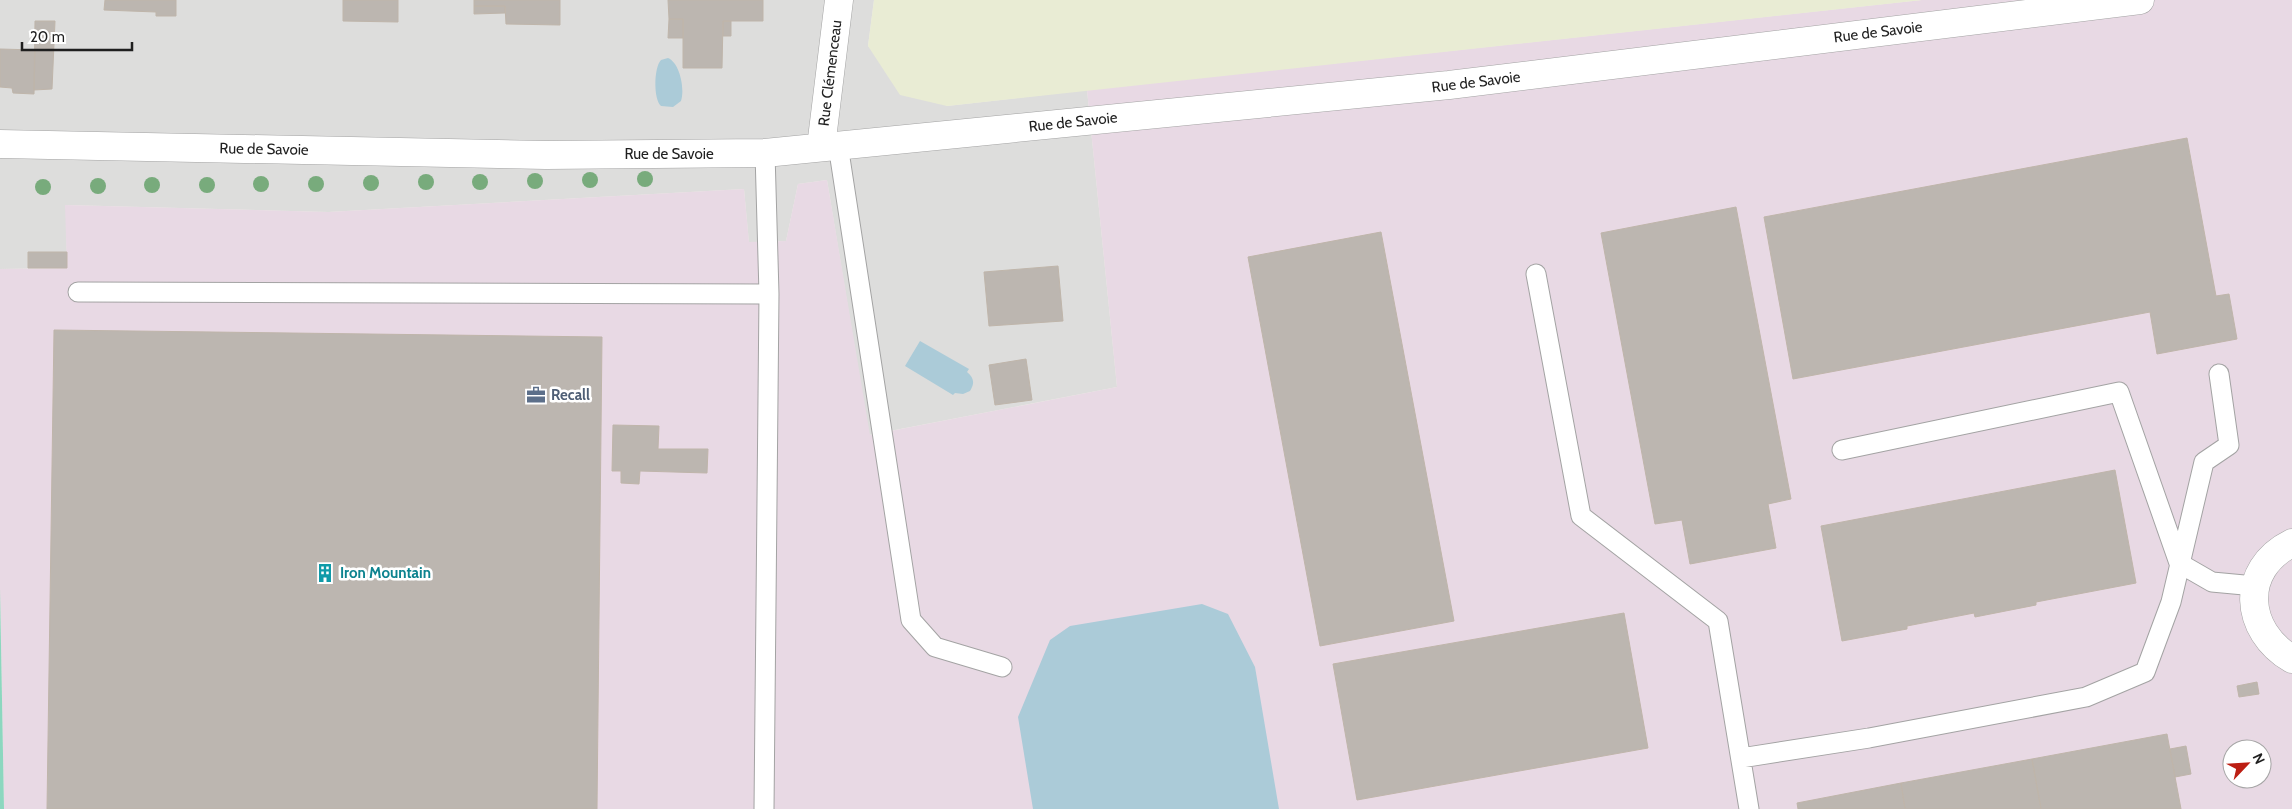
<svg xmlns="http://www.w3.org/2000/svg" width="2292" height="809" font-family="Cabin,sans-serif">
	<rect width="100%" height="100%" fill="#efede7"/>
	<path fill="#dddddc" d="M0,0H874L868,46L947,106L1087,90L1117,387L869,435L827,180L798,184L786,241L749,243L744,189L328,212L66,205L67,268L0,269Z"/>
	<path fill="#e8d9e4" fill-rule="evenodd" d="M1922,0H2292V809H4L0,589V269L67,268L65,205L328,212L744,189L749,242L786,241L798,184L827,180L870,435L1117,387L1087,90ZM2232,749H2262V779H2232Z"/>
	<path fill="#e9ecd4" d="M874,0H1922L947,106L900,95L868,46Z"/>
	<path fill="#8cd7bf" d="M0,589L4,809H0Z"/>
	<path fill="#abcbd8" d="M668,58C680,63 685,89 681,101L673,107L661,106C653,99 654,67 661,60Z
		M920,341L969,369L967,372C974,378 975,383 970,391L963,394L955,393L953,395L905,366Z
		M1202,604L1228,614L1255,667L1279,809H1033L1018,717L1050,640L1070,626Z"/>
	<path fill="#bcb6b0" stroke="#bfb5aa" d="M105,0H176V16H156V12L104,10Z
		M343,0H398V22L343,21Z
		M474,0H560V25L506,24L505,6H474Z
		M668,0H763V21H723L722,68H683V19H669Z
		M474,6H505V13L474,14Z
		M669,19H683V38H668Z
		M35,21H55L52,89L34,90Z
		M723,21H731V36H723Z
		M0,49L35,50L34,94L13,93L12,88L0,87Z
		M2187,138L2216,296L2229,294L2237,339L2157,354L2150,312L1793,379L1764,217Z
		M1736,207L1791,499L1768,504L1776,548L1690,564L1682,520L1655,524L1601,233Z
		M1381,232L1454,621L1320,646L1248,257Z
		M28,252H67V268H28Z
		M1058,266L1063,321L989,326L984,272Z
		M54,330L602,337L597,809H47Z
		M1026,359L1032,400L995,405L989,365Z
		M613,425L659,426L658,449H708L707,473L640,471L639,484L621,483V471H612Z
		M2115,470L2136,583L2036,602V605L1975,617L1974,613L1907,626V629L1842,641L1821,526Z
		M1624,613L1648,748L1357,800L1333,664Z
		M2257,682L2259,694L2239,697L2237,686Z
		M2167,734L2181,809H2041L2032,759Z
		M2186,746L2191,774L2175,777L2170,749Z
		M2032,759L2041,809H1905L1901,783Z
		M1901,783L1905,809H1798L1797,803Z"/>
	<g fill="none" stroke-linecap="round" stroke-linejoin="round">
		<g stroke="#a3a3a3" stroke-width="21">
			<path id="service" d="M838,145L911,620L935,647L1002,667
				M1536,274L1581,516L1718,621L1749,809
				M78,292L769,294
				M1842,450L2119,392L2179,563L2212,582L2255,586
				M1741,758L1869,738L2086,697L2145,672L2171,602L2204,462L2229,445L2219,374
				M764,809L769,294L765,153"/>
		</g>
		<g stroke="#a3a3a3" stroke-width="29">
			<path id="minor" d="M0,144L546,155L765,153L1449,85L2140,0
				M821,147L839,0
				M2292,543C2239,569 2244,631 2292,659"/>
		</g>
		<use href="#service" stroke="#fff" stroke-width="19"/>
		<use href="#minor" stroke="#fff" stroke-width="28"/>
	</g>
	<g fill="#78ab7c">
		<circle cx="645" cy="179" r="8"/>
		<circle cx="590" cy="180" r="8"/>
		<circle cx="535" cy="181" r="8"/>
		<circle cx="426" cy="182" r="8"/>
		<circle cx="480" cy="182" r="8"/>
		<circle cx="371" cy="183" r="8"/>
		<circle cx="261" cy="184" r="8"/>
		<circle cx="316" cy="184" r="8"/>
		<circle cx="152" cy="185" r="8"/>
		<circle cx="207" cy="185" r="8"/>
		<circle cx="98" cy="186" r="8"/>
		<circle cx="43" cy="187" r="8"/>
	</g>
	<defs>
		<g id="office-bare" transform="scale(1.5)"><path d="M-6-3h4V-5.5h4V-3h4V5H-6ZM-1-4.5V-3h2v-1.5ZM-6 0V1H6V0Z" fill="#5c6f8a" stroke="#fff" stroke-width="2.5" paint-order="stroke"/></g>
		<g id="building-bare" transform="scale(1.5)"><path d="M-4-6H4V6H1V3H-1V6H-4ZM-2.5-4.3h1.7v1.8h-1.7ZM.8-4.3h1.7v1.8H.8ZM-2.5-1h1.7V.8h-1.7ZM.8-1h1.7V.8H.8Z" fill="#0f9aa8" stroke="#fff" stroke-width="2.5" paint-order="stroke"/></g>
	</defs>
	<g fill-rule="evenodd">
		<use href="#office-bare" x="536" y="395"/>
		<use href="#building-bare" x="325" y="573"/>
	</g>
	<g text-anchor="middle" stroke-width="5" stroke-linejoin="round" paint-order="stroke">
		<g font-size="15" fill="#1f1f1f" stroke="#fff">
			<text transform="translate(1878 32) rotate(-7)" y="5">Rue de Savoie</text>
			<text transform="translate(830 73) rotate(-83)" y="5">Rue Clémenceau</text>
			<text transform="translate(1476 82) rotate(-7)" y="5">Rue de Savoie</text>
			<text transform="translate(1073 122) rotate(-6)" y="5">Rue de Savoie</text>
			<text transform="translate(264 149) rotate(1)" y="5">Rue de Savoie</text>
			<text x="669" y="159">Rue de Savoie</text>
		</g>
		<g font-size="15" font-weight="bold" fill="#4e5e75" stroke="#fff" text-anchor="start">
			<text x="551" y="400">Recall</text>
		</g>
		<g font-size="15" font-weight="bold" fill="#0d838f" stroke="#fff" text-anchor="start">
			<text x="340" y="578">Iron Mountain</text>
		</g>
	</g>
	<g transform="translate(2247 764) rotate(65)"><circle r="24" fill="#ffffff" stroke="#a5a5a5"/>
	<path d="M0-4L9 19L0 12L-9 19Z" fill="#bc1e13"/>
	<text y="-8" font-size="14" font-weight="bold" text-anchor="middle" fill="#1f1f1f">N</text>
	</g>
	<path d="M22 42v8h110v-8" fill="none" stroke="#1f1f1f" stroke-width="2.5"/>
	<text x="30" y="42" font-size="15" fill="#1f1f1f" stroke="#ffffff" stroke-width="4" paint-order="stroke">20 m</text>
</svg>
